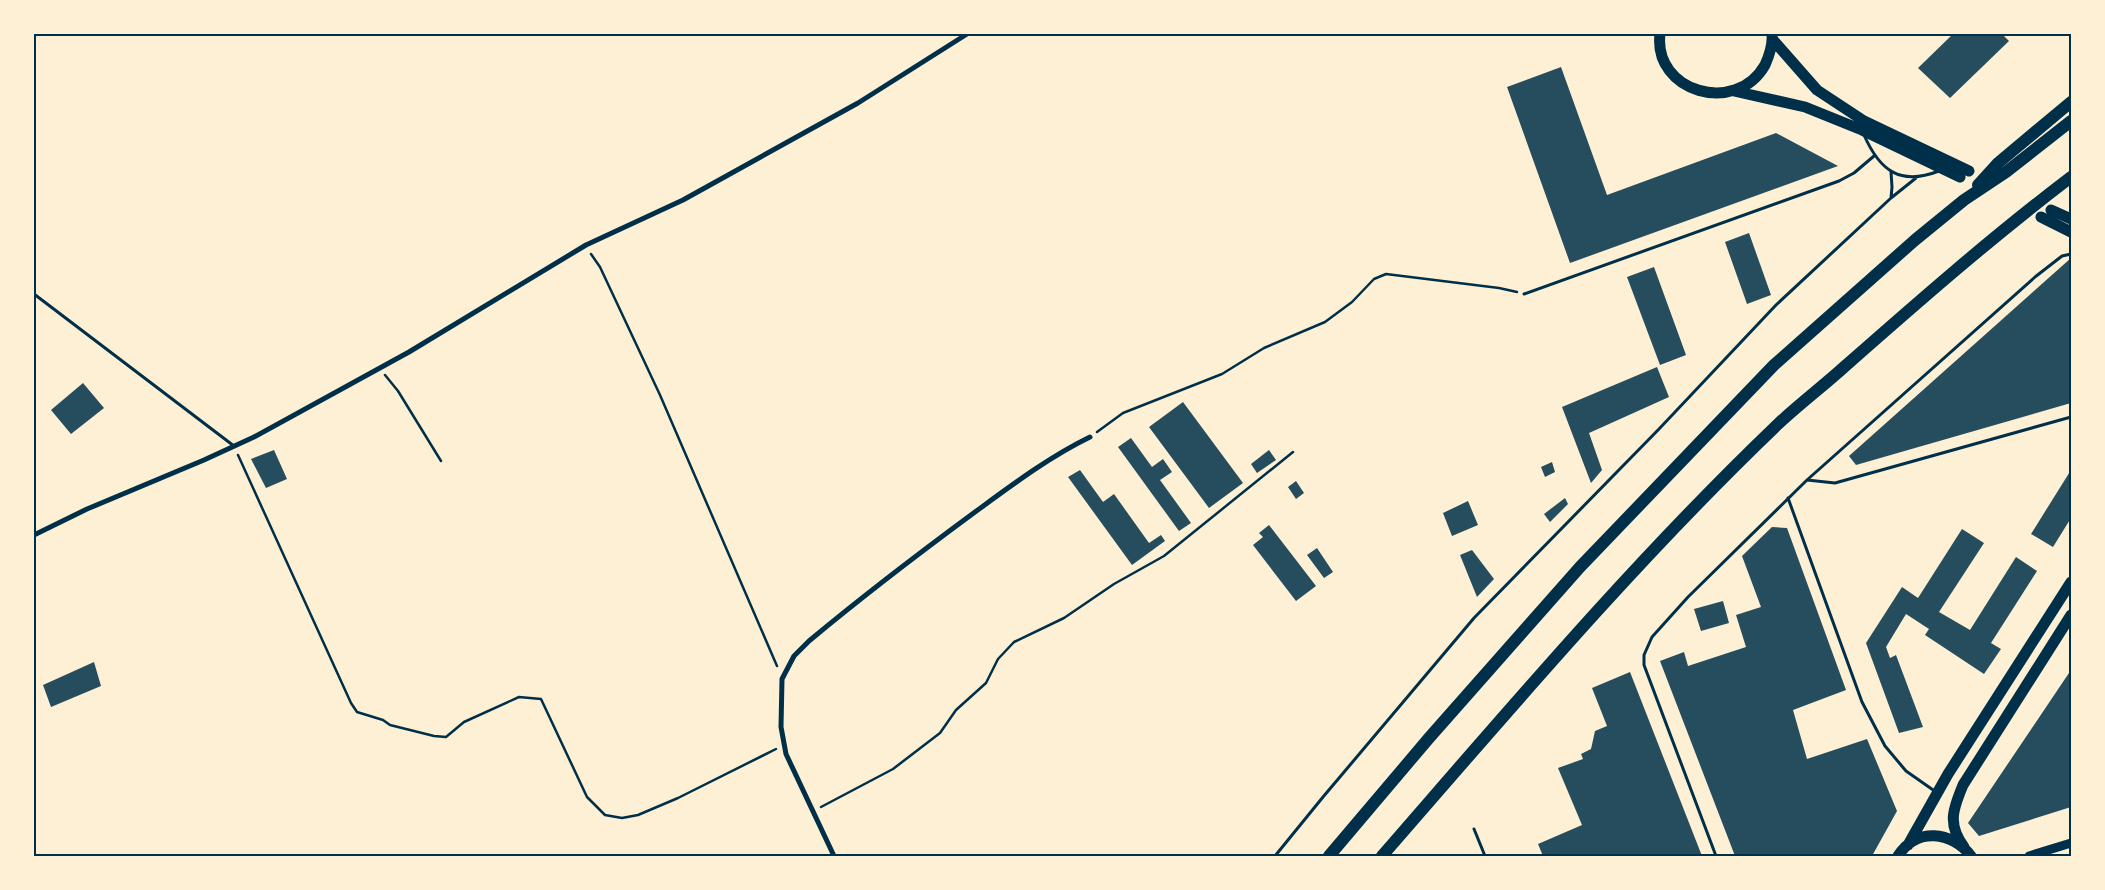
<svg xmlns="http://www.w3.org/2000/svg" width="2105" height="890" font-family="'Titillium Web',sans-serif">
	<rect width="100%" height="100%" fill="#fdf0d5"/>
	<path fill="#264d5e" d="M1953,34H2002L2009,41L1950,98L1918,68Z
		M1561,67L1607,195L1776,133L1838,166L1570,263L1507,87Z
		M1749,233L1771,295L1747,304L1725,242Z
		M2071,258V403L1856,465L1849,456Z
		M1654,267L1686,355L1660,365L1627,277Z
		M1657,367L1669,397L1589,433L1602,470L1591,483L1562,407Z
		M83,383L104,408L71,434L51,410Z
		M1183,402L1243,483L1209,508L1149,427Z
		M1131,438L1152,467L1163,459L1172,472L1160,480L1191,523L1179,531L1118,447Z
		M274,450L287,479L266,488L251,459Z
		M1269,450L1276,460L1257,473L1251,464Z
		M1552,462L1555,472L1545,477L1541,467Z
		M1080,470L1103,502L1114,494L1149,543L1161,535L1165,541L1132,565L1068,477Z
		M2071,470V518L2053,547L2031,534Z
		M1296,481L1304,493L1296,499L1288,487Z
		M1565,498L1568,504L1550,522L1544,514Z
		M1468,501L1478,525L1452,536L1443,513Z
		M1269,525L1316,586L1296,601L1253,545L1263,537L1259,533Z
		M1772,527L1787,528L1846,690L1793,710L1807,759L1867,739L1897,811L1872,856H1735L1660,661L1684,652L1688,666L1746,647L1736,615L1761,607L1742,556Z
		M1962,529L1984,543L1939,612L1970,630L2016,557L2037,571L1991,643L2001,649L1984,674L1925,635L1929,629L1906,614L1886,647L1890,658L1896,655L1923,727L1899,733L1866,643L1902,587L1918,598Z
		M1317,548L1333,572L1324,578L1307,555Z
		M1472,550L1494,579L1477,597L1460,555Z
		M1723,601L1729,623L1701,631L1694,609Z
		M94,662L101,686L51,707L43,685Z
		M2071,670V807L1979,836L1968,823Z
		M1630,672L1702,856H1543L1538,844L1582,825L1558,768L1583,759L1581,754L1591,749L1595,731L1607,726L1592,688Z"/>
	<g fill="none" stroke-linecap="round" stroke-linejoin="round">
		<path stroke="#003049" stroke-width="2.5" d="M591,254L600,267L660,395L777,666
			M385,375L398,391L441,461
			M1097,432L1123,413L1222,374L1264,348L1325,322L1352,302L1374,279L1386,274L1499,288L1517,292
			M238,455L351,703L357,712L383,720L390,725L434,736L446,737L464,722L519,697L541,699L587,797L605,815L622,818L638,815L678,798L776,749
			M821,807L893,769L940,733L956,710L986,683L998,659L1014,642L1064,618L1114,584L1164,556L1293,452"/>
		<path stroke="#003049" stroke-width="3" d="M1864,135C1880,171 1900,186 1939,171
			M1891,198L1892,187L1891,172
			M34,294L234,446
			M1524,294L1839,181L1854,173L1874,156
			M1807,480L1835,483L2071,417
			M1788,498L1862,702L1885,746L1906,771L1936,792
			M1474,829L1485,856
			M1275,856L1323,797L1474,618L1659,429L1776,305L1891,198L1916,178
			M1716,856L1644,665V655L1652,637L1688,597L1807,480L2035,277L2062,256L2071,254"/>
		<path stroke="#003049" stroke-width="5" d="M34,535L87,509L204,460L254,437L409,352L586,245L683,200L858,103L967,34
			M834,856L786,754L781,727L782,679L794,656L809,641C863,596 918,554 975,512C1012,485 1049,457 1090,437"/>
		<path stroke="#003049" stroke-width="9" d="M2029,856L2071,843"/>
		<path stroke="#003049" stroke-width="11" d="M1660,34C1653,92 1736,116 1765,65C1769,56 1773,46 1772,35
			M1773,40L1817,90L1864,121L1969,171
			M1734,91L1805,107L1862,130L1960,177
			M2051,210L2071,219
			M2041,217L2071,232
			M1908,845L1948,774L2071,582
			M1964,847C1947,824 1953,809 1963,785L2071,615
			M1898,856C1916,827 1952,831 1971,856"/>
		<path stroke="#003049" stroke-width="12" d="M1978,185L1998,163L2071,102
			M1329,856L1429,738L1580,567L1774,365L1915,240L1964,200L2006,172L2071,121
			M1382,856C1510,709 1636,560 1777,425C1798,405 1822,387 1843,368C1918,302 1992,237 2071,177"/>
	</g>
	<rect width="2105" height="890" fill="none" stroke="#fdf0d5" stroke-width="70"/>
	<rect x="35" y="35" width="2035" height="820" fill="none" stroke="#003049" stroke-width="2"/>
</svg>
